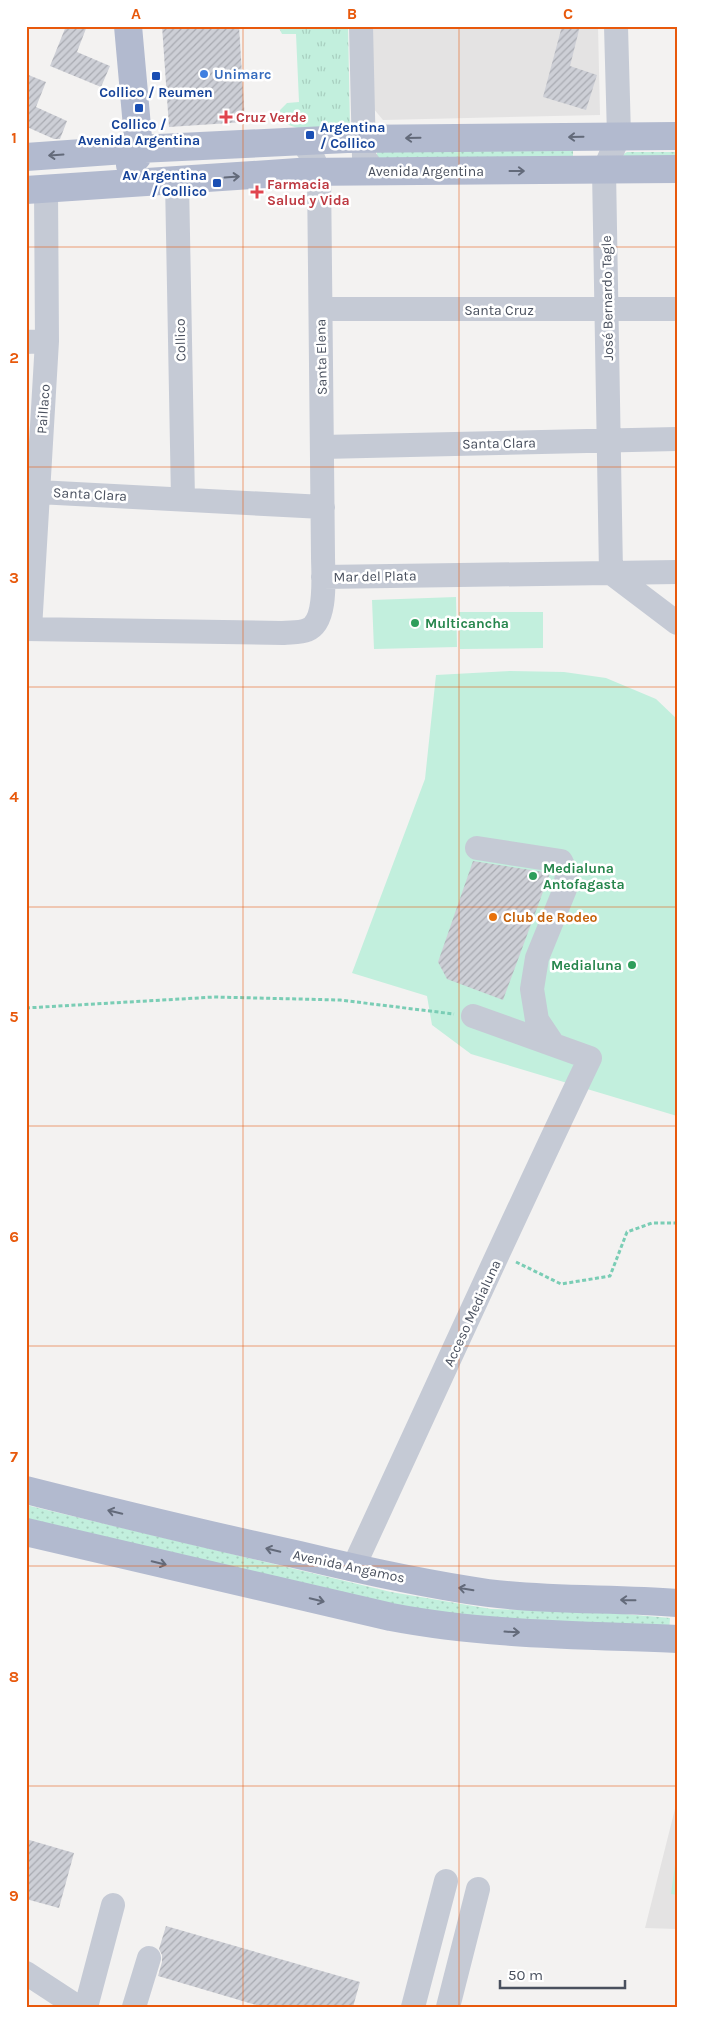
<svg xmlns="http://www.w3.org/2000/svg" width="703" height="2033" font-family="Karla,sans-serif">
	<defs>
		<pattern id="grass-dots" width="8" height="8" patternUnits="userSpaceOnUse" patternTransform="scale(1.25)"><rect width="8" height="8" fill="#c2efdd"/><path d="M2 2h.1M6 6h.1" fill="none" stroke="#a8cfc0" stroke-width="1.8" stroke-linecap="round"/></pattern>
		<pattern id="park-tufts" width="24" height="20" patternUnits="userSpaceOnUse" patternTransform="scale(1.25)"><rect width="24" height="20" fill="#c2efdd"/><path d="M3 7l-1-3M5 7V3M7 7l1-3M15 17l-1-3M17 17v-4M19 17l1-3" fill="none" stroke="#a8cfc0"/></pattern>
		<pattern id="building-hatch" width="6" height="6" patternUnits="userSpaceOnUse" patternTransform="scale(1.25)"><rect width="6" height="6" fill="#cdcfd6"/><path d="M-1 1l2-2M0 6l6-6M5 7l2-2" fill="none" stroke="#a8aab1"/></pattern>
	</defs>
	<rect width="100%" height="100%" fill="#f3f2f1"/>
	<path fill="#e4e3e3" d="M373,26H598L600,115L383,120L373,108Z
		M677,1801V1929L645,1928Z"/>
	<path fill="url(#grass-dots)" d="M573,147V157L377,160V150Z
		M627,152H677V161H634L622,155Z
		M26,1505L391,1592L491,1609L614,1613L670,1618L669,1634L434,1619L26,1526Z"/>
	<path fill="url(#park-tufts)" d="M278,26H348L350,127C328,127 298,135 281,120L280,110L287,103L299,102L296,34H282Z"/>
	<path fill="#c2efdd" d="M456,597L457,647L374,649L372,600Z
		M459,612H543V648L460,649Z
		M510,671L564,672L606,678L656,699L677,719V1116L471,1054L432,1025L427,996L352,973L425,779L436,675Z
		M675,1865H677V1895L671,1894Z"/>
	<path fill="url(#building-hatch)" d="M66,26H87L77,52L110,66L101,87L50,66Z
		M162,26H239L245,122L169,127Z
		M562,26H580L570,66L597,75L586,110L543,97Z
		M26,74L46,82L36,107L67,121L60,139H54L27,127L26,129Z
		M473,861L550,873L503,1000L447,979L438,962Z
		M26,1839L74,1853L59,1908L26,1899Z
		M166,1926L360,1982L353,2007H263L158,1976L162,1962V1955L159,1949Z"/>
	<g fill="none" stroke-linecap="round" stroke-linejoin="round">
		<path stroke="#7acdb5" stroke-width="3" stroke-dasharray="4 2.5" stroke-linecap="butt" d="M26,1008L214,997L340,1000L454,1014
			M516,1262L561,1284L610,1276L627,1232L652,1223H677"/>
		<path stroke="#c5cad5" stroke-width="24" d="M361,26L364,157L375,172
			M177,181L183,499
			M321,309H677
			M26,342L47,341
			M322,447L677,439
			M38,492L323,507
			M611,573L604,170L619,136L616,26
			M611,573L677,623
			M323,577L677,572
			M26,629L283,633C290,632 300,633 307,630C328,622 323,575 323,556L319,172L313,158L302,141
			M30,629L47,341L46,189
			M477,848L561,861L567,874L565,889L537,958L532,989L537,1020L553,1044
			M353,1568C432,1398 509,1227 590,1058L473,1016
			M26,1973L78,2007
			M86,2007L113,1905
			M134,2007L149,1958
			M413,2007L446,1881
			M448,2007L478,1889"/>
		<path stroke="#b2bacf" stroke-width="28" d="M128,26L139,149L137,157L130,165
			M26,157L139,149L347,139L677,136
			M26,190L298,172L677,169
			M26,1490C117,1513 208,1535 299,1555C361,1570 424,1584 488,1593C551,1601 614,1598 677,1603
			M26,1532L391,1617C485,1635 581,1635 677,1639"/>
	</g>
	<defs><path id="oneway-shaft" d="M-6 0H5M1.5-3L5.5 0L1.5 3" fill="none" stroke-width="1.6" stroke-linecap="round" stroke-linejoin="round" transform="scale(1.25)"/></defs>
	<g stroke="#636a7a">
		<use href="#oneway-shaft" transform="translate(576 137) rotate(179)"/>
		<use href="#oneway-shaft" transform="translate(413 138) rotate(179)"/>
		<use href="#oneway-shaft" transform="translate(56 155) rotate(176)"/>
		<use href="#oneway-shaft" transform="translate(517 171)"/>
		<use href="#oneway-shaft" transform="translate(232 177) rotate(-4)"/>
		<use href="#oneway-shaft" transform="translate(115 1512) rotate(-166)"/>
		<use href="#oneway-shaft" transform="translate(273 1550) rotate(-167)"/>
		<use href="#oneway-shaft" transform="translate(159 1563) rotate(13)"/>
		<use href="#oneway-shaft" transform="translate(466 1589) rotate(-171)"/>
		<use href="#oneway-shaft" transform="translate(317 1600) rotate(13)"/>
		<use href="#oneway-shaft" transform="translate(628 1600) rotate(-179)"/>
		<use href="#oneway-shaft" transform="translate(512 1632) rotate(3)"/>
	</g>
	<path fill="none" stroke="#e8590c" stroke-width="1" stroke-opacity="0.55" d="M243,26V2007M459,26V2007M26,247H677M26,467H677M26,687H677M26,907H677M26,1126H677M26,1346H677M26,1566H677M26,1786H677"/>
	<circle fill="#3f7fe0" stroke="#fff" stroke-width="2" cx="204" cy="74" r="5"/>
	<g fill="#1a4fb4" stroke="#fff" stroke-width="2">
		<rect x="151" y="71" width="10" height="10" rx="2.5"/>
		<rect x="134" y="103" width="10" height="10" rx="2.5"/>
		<rect x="305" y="130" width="10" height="10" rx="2.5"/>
		<rect x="212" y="178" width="10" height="10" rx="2.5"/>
	</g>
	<g fill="#e0444e" stroke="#fff" stroke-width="2">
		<path d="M223.5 109.5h5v5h5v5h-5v5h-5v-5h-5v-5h5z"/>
		<path d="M254.5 184.5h5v5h5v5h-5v5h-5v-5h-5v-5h5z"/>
	</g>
	<g fill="#2e9e5b" stroke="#fff" stroke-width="2">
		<circle cx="415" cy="623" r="5"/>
		<circle cx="533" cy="876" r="5"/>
		<circle cx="632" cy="965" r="5"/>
	</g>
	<circle fill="#e8710a" stroke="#fff" stroke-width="2" cx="493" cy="917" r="5"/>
	<g text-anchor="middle" stroke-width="5" stroke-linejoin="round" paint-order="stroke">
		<g font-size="14" font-weight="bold" fill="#366cbe" stroke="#fff" text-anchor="start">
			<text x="214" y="79">Unimarc</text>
		</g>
		<g font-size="14" font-weight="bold" fill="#164399" stroke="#fff">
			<text x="156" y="97">Collico / Reumen</text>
			<text x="139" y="129">Collico /<tspan x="139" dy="16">Avenida Argentina</tspan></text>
			<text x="320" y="132" text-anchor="start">Argentina<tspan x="320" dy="16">/ Collico</tspan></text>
			<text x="207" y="180" text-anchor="end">Av Argentina<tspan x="207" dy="16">/ Collico</tspan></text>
		</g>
		<g font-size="14" font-weight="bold" fill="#be3a42" stroke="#fff" text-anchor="start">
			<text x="236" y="122">Cruz Verde</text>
			<text x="267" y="189">Farmacia<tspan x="267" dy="16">Salud y Vida</tspan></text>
		</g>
		<g font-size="14" fill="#49505e" stroke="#fff">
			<text x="426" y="176">Avenida Argentina</text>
			<text transform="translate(607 298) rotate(-91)" y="5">José Bernardo Tagle</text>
			<text x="499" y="315">Santa Cruz</text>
			<text transform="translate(180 340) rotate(-91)" y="5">Collico</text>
			<text transform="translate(321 357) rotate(-91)" y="5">Santa Elena</text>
			<text transform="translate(43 409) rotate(-86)" y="5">Paillaco</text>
			<text transform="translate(499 443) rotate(-1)" y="5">Santa Clara</text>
			<text transform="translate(90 494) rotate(3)" y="5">Santa Clara</text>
			<text transform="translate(375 576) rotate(-1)" y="5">Mar del Plata</text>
			<text transform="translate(472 1313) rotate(-65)" y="5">Acceso Medialuna</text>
			<text transform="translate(349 1566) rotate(12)" y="5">Avenida Angamos</text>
		</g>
		<g font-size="14" font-weight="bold" fill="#27864d" stroke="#fff" text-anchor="start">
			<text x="425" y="628">Multicancha</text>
			<text x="543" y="873">Medialuna<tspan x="543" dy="16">Antofagasta</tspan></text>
			<text x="622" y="970" text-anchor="end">Medialuna</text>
		</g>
		<g font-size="14" font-weight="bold" fill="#c56008" stroke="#fff" text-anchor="start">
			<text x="503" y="922">Club de Rodeo</text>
		</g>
	</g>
	<rect width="703" height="2033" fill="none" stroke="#ffffff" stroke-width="55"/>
	<path d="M500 1980v8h125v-8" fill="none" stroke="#49505e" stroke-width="2.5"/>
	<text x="508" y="1980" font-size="15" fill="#49505e" stroke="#ffffff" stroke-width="4" paint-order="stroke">50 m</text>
	<rect x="28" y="28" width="648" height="1978" fill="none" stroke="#e8590c" stroke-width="2"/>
	<g font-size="16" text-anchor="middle" font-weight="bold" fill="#e8590c">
		<text x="136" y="19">A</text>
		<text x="352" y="19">B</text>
		<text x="568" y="19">C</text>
		<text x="14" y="143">1</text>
		<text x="14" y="363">2</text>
		<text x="14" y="583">3</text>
		<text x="14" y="802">4</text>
		<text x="14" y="1022">5</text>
		<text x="14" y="1242">6</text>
		<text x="14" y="1462">7</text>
		<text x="14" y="1682">8</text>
		<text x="14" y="1901">9</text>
	</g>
</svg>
